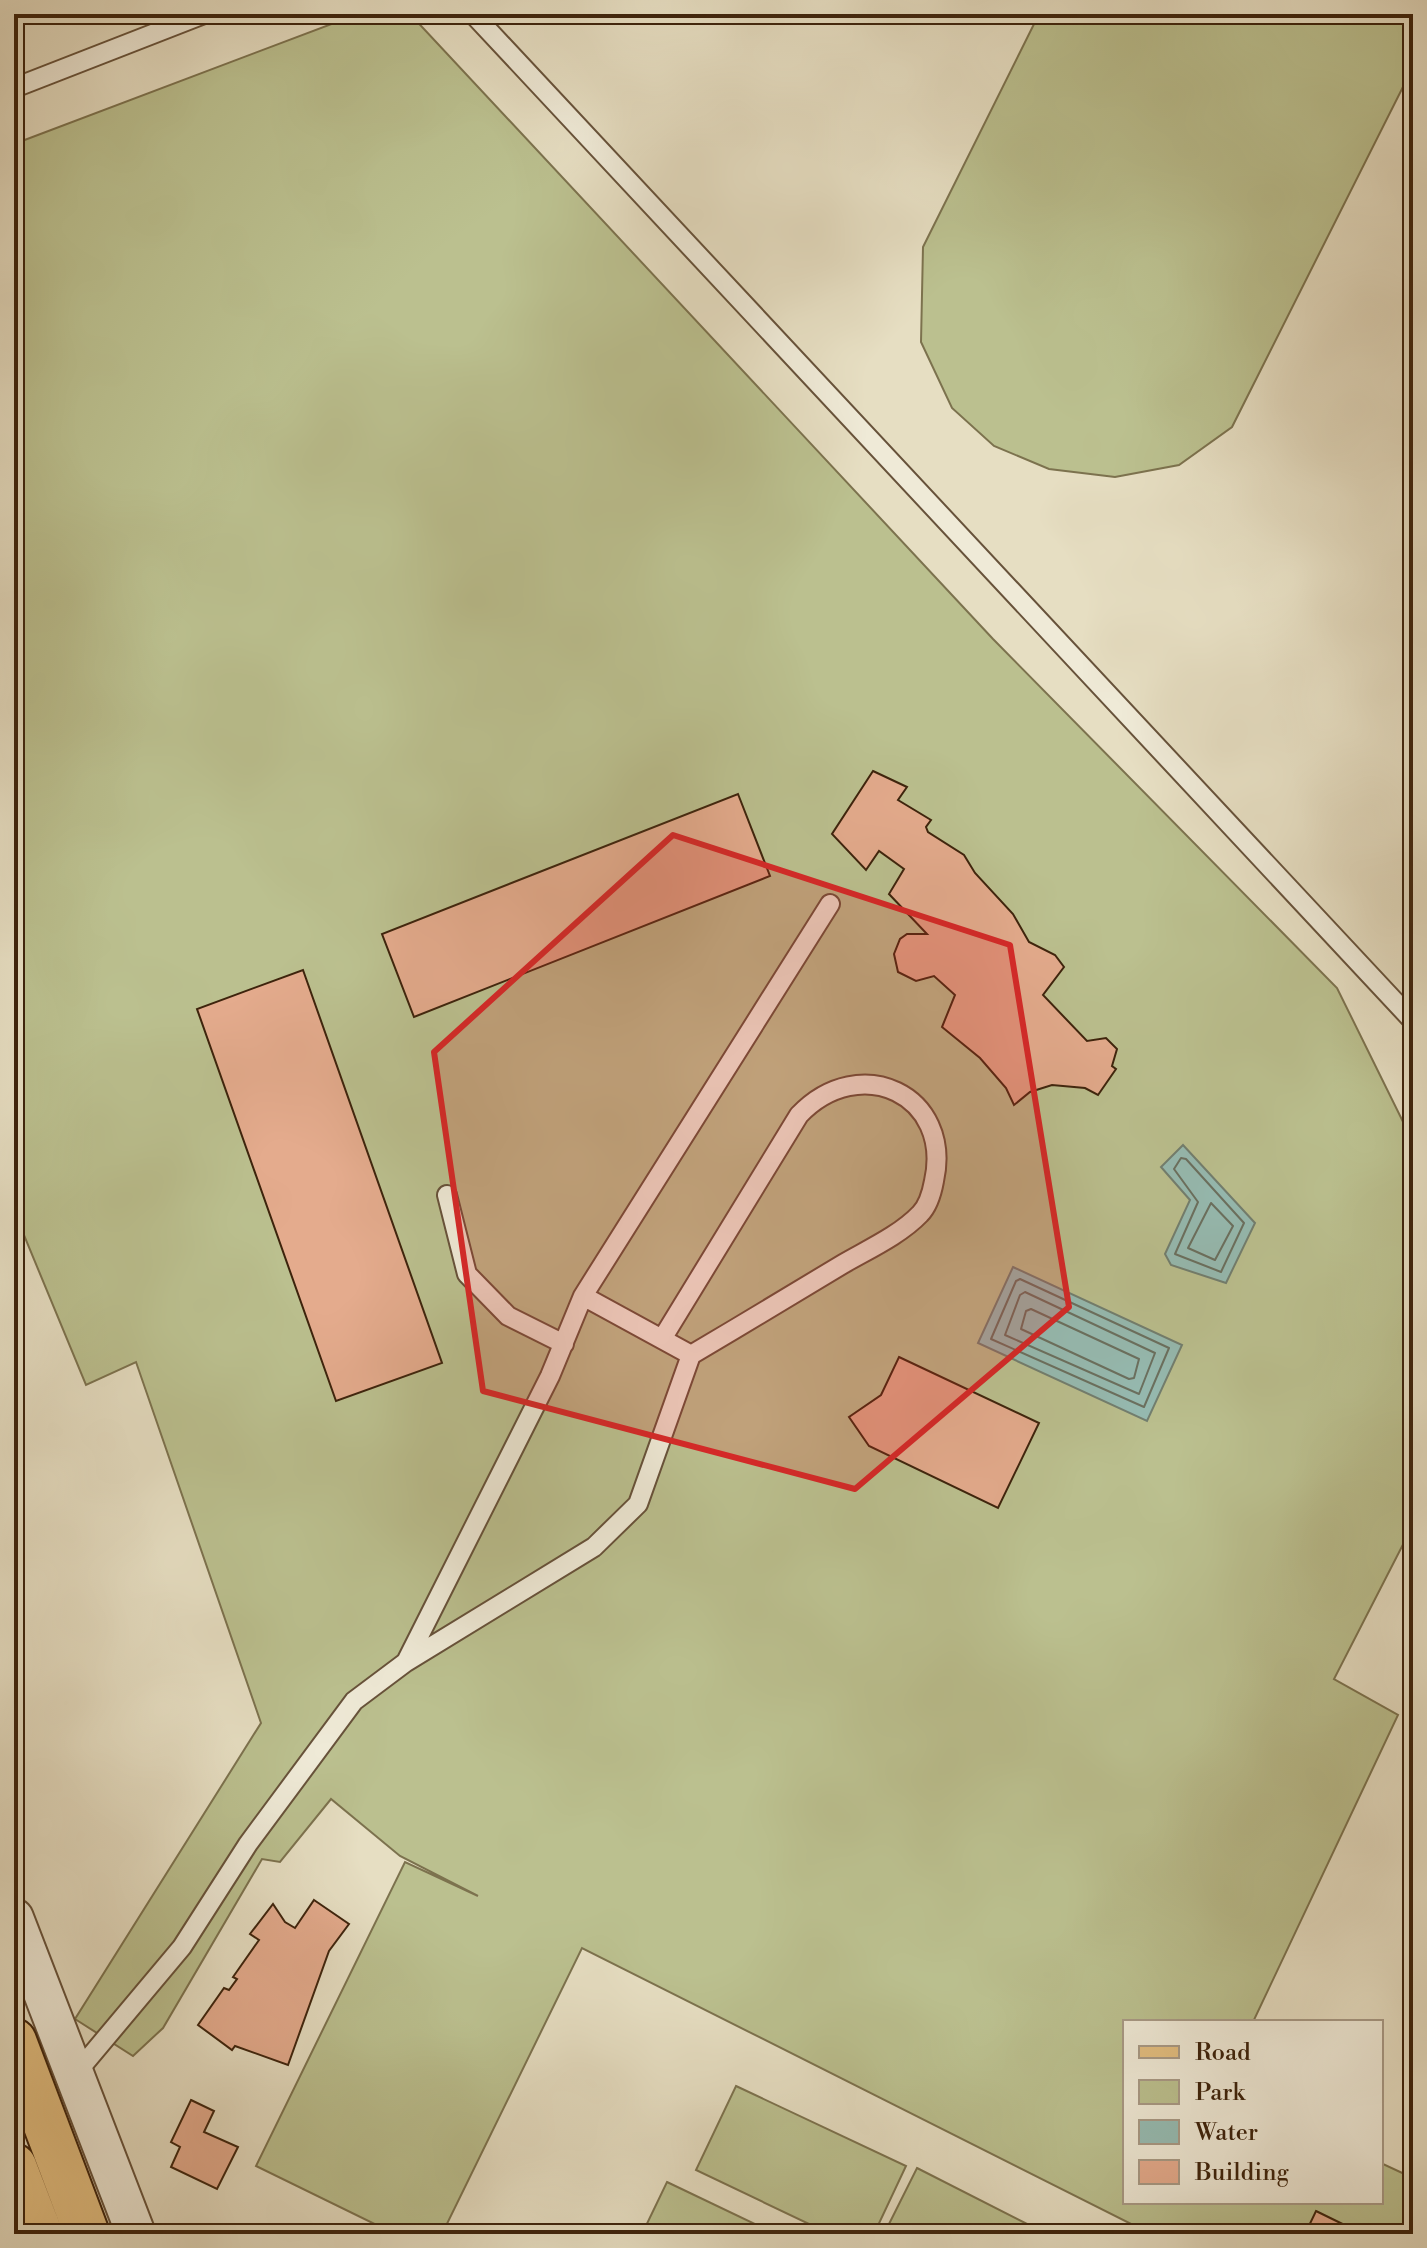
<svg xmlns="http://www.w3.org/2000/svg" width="1427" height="2248" font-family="'Libre Bodoni',serif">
	<rect width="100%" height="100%" fill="#e6dec2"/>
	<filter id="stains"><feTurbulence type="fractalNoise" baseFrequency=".0025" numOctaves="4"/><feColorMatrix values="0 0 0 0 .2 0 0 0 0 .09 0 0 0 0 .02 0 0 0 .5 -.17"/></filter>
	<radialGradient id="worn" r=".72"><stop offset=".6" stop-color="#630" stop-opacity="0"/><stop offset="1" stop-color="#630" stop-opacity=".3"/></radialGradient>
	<path fill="#bbc08f" stroke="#7c724e" stroke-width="2" d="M358,14H410L993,639L1337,988L1413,1142V1525L1334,1679L1398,1715L1253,2022H1125V2202H1381V2163L1413,2178V2234H1151L582,1948L442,2234H395L256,2166L405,1862L478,1896L400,1856L331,1799L280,1862L262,1859L163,2028L133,2056L75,2019L261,1723L136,1362L86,1385L14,1211V144Z
		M1039,14H1413V67L1232,427L1179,465L1115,477L1049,469L994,446L952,408L921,342L923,247Z
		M736,2086L906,2166L874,2234H830L696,2170Z
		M917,2168L1047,2234H884Z
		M667,2182L776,2234H642Z"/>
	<path fill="#96bcb3" stroke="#727f70" stroke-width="2" d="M1183,1145L1255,1223L1226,1283L1171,1265L1165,1254L1190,1200L1161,1167Z
		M1013,1267L1182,1345L1147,1421L978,1343Z"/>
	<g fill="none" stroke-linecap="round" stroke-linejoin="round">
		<path stroke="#6a7060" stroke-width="2" d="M1181,1158L1186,1159L1244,1223L1221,1272L1175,1254L1198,1202L1174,1169Z
			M1211,1203L1233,1226L1215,1260L1188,1248Z
			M1020,1279L1169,1348L1144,1407L991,1339L1016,1281Z
			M1025,1292L1155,1353L1139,1394L1005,1335L1020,1295Z
			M1031,1309L1139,1359L1134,1378L1129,1379L1021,1329L1026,1311Z"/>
	</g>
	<path fill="#e4ab8d" stroke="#3d230c" stroke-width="2" d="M14,14H44L14,26Z
		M873,771L907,787L898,800L931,820L926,827L928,832L964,855L975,873L1013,914L1029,942L1055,955L1064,967L1043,995L1087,1041L1106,1038L1117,1049L1112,1066L1116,1069L1098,1095L1085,1088L1052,1085L1030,1092L1014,1105L1006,1088L980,1058L942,1027L955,995L934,976L916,981L898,972L894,954L900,939L907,934H927L889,894L904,869L879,851L866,870L832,834Z
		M738,794L770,876L414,1017L382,934Z
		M303,970L442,1363L336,1401L197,1009Z
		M899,1357L1039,1423L998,1508L869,1446L849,1417L881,1395Z
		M314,1900L349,1924L329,1951L288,2065L235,2046L232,2050L198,2025L224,1988L229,1990L237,1979L233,1977L259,1940L250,1934L273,1904L285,1922L295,1928Z
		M191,2100L214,2111L204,2132L238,2147L217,2189L171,2167L180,2147L171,2142Z
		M1316,2211L1363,2234H1305Z"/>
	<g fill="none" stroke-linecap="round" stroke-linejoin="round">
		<g stroke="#67523a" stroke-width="22">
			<path id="lane" d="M473,14L1413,1021
				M14,88L204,14
				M447,1195L467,1274L508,1316L564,1344
				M583,1296L830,904
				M662,1339L799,1115C860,1051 953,1095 934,1181C932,1192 928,1206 920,1214C900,1235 867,1250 843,1264C793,1294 742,1325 691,1355
				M73,2077L182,1947L248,1844L354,1701L406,1662L594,1547L638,1504L691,1355L583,1296L550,1376L406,1662"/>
		</g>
		<g stroke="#67523a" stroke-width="42">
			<path id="street" d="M14,1918L136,2234"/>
		</g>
		<g stroke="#3d230c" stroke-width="48">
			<path id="primary" d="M14,2041L87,2234
				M14,2166L40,2234"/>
		</g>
		<use href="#lane" stroke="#efead7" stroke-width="18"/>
		<use href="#street" stroke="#efead7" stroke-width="38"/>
		<use href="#primary" stroke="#e3bf81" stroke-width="44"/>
	</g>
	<path fill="#d62828" fill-opacity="0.2" stroke="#d62828" stroke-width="6" stroke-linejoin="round" d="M673,835L1010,945L1069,1307L855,1489L483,1391L434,1052Z"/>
	<rect width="1427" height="2248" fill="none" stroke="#e6dec2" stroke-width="48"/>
	<rect x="16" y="16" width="1395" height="2216" fill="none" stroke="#3d230c" stroke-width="4"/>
	<rect x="24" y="24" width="1379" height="2200" fill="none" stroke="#3d230c" stroke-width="2"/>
	<rect x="1123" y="2020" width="260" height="184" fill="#efead7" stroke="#a89a86" stroke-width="2"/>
	<rect x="1139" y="2046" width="40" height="12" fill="#e3bf81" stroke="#a89a86" stroke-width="2"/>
	<text x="1195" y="2060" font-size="24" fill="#3d230c">Road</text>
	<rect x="1139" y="2080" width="40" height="24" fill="#bbc08f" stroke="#a89a86" stroke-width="2"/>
	<text x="1195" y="2100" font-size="24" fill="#3d230c">Park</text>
	<rect x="1139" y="2120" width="40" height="24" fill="#96bcb3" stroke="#a89a86" stroke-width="2"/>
	<text x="1195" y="2140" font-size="24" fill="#3d230c">Water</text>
	<rect x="1139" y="2160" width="40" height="24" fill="#e4ab8d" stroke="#a89a86" stroke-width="2"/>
	<text x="1195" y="2180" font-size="24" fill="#3d230c">Building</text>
	<rect width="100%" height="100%" filter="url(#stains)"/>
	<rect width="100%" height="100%" fill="url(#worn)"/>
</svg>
